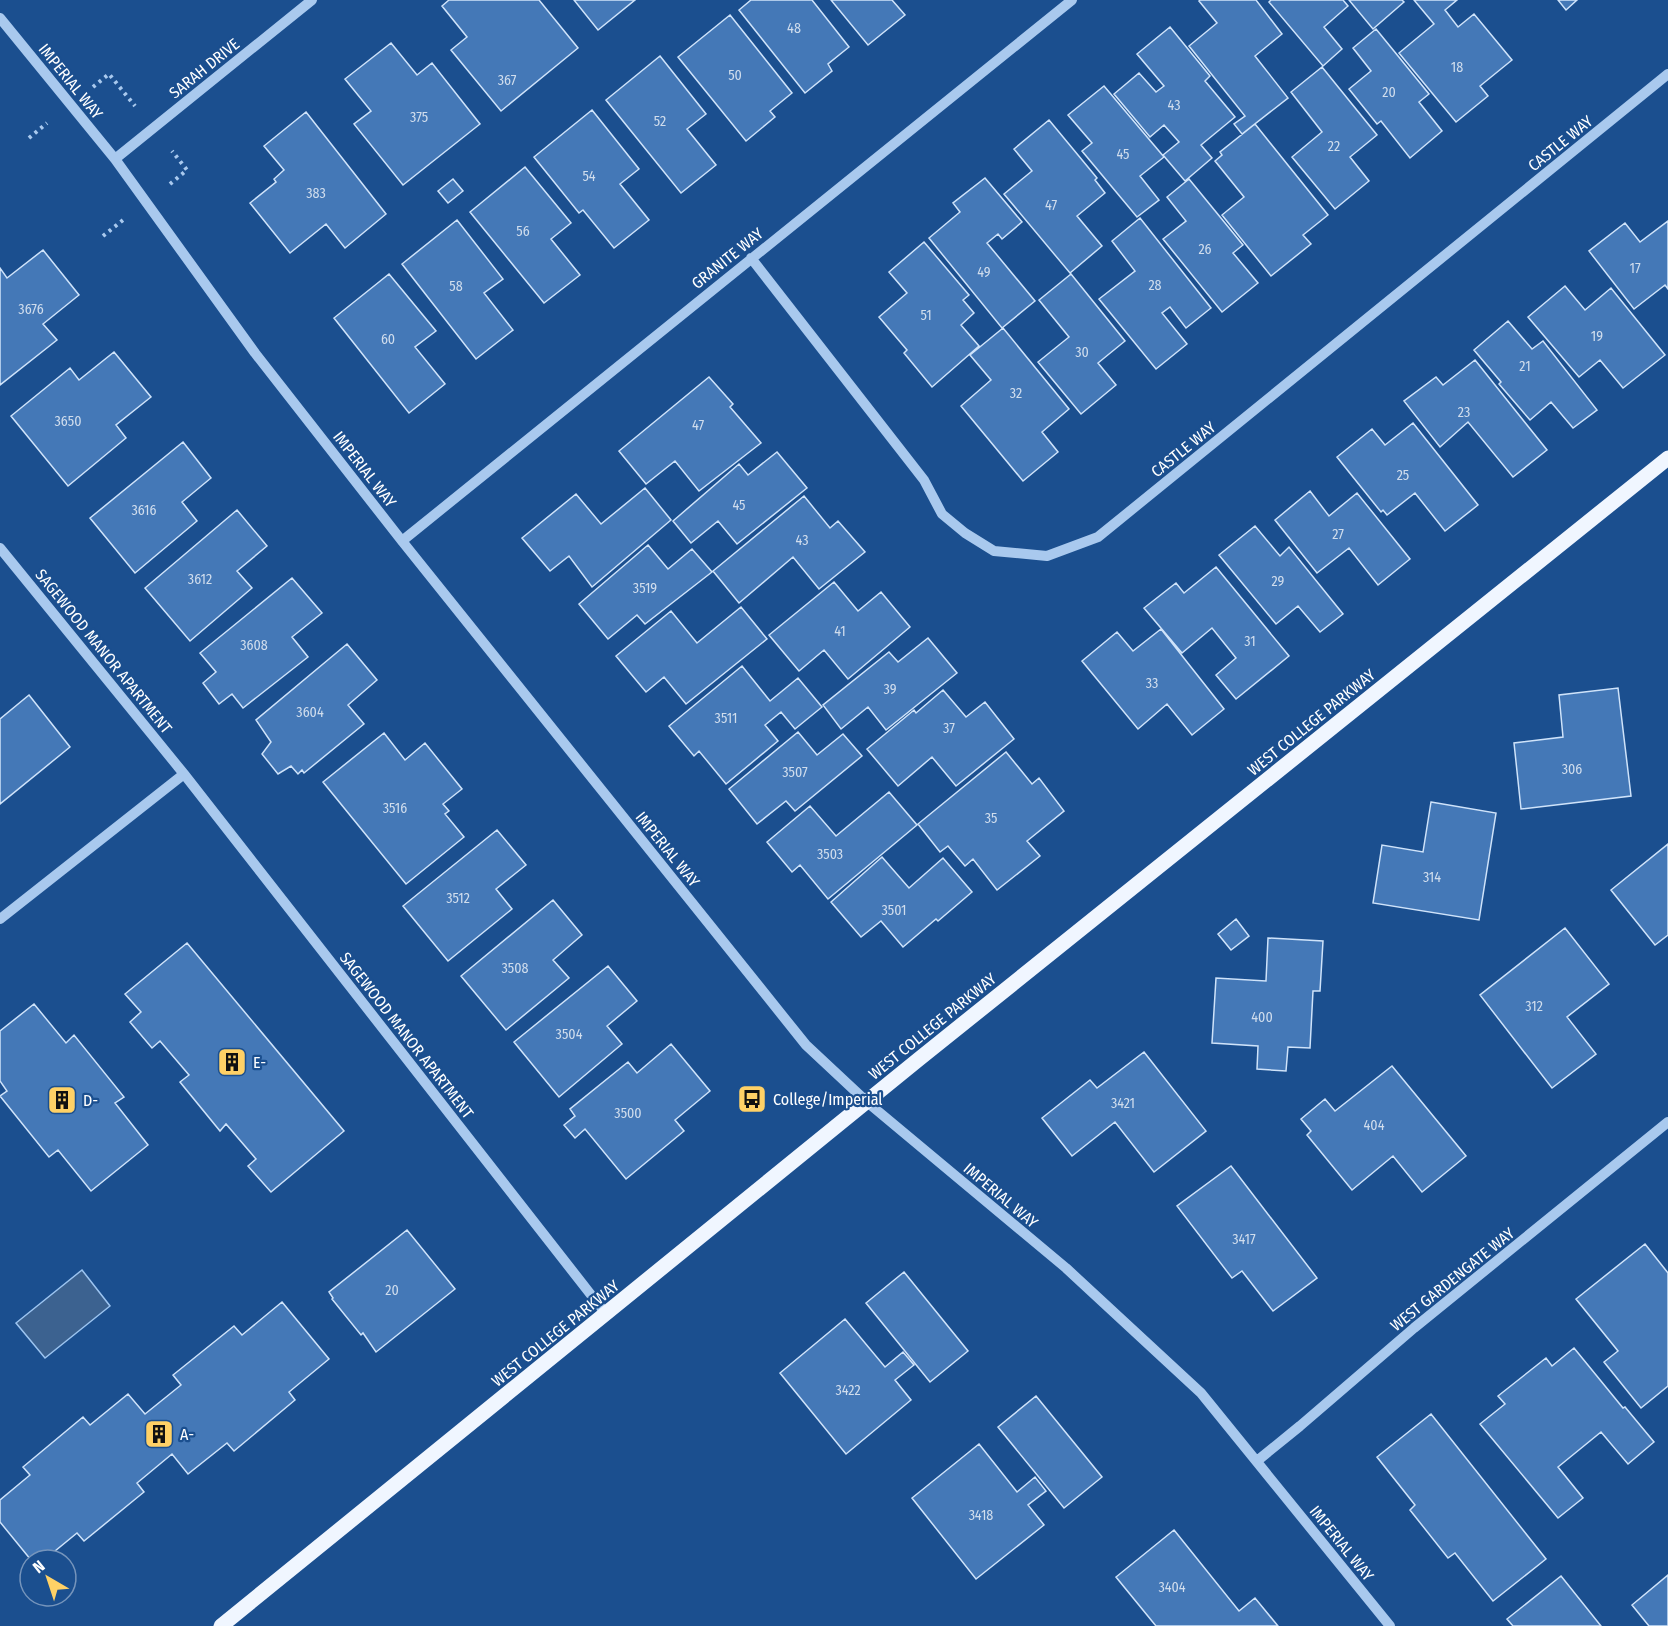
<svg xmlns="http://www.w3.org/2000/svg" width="1668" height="1626" font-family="'Fira Sans Condensed',sans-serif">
	<rect width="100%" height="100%" fill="#1b4f8f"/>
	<path fill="#3c6290" stroke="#9cc4f0" stroke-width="1.5" d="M82,1270L110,1306L45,1358L16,1323Z"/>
	<path fill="#4478b7" stroke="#cfe3fa" stroke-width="1.5" d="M449,0H539L578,48L501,111L451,50L467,37L442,6Z
		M574,0H635L598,30Z
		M751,0H812L849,47L828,64L832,71L805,93L739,10Z
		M831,0H892L905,15L868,45Z
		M1200,0H1256L1282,34L1255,56L1288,98L1242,134L1234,124L1245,116L1189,46L1217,23L1199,1Z
		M1271,0H1343L1348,6L1324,27L1342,49L1323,66L1269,2Z
		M1349,0H1402L1404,2L1373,29Z
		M1414,0H1457L1445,10L1458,27L1474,14L1512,60L1480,86L1488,96L1456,122L1399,53L1434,24Z
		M1558,0H1577L1566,10Z
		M730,15L792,93L770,111L775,117L746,141L678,57Z
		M1170,27L1210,76L1205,81L1235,117L1201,145L1212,158L1185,181L1163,155L1179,142L1164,125L1150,137L1114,94L1139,73L1156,92L1164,86L1137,54Z
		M1376,29L1429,94L1419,102L1442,131L1410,158L1381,121L1377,124L1349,89L1371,71L1353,48Z
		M391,43L417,75L432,63L480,124L403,185L354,124L371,111L345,79Z
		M660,56L706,114L687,129L716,165L681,193L606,100Z
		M1322,67L1377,135L1350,157L1369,181L1335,209L1292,157L1322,132L1291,92Z
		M1104,86L1164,157L1140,176L1159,200L1137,217L1082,151L1092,143L1068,115Z
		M592,110L639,169L620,184L649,220L614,248L583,210L579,213L534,157Z
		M306,112L386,214L345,248L326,224L290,253L250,203L276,182L274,179L284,170L264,146Z
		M1049,120L1097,178L1095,180L1105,193L1077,216L1102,246L1070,273L1004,194L1032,171L1014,149Z
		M1255,124L1328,215L1303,235L1311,244L1271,276L1222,215L1244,197L1215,161L1222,155L1220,152Z
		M525,167L571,223L551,239L580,275L544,303L470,212Z
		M985,178L1022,222L1002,239L998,234L987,243L1035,301L1002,328L929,238L960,212L953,203Z
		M453,179L463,191L448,203L438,191Z
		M1189,179L1243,245L1233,253L1258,283L1222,312L1163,239L1186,221L1167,197Z
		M1140,218L1211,308L1186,328L1170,307L1162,313L1187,344L1156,369L1099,299L1135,271L1112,241Z
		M457,220L503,279L484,293L513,330L476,359L402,264Z
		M1668,221V289L1665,285L1634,309L1589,251L1625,223L1640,242Z
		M924,242L969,295L963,300L974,313L961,325L979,346L932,387L904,353L907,350L879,317L907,293L889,272Z
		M43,250L79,295L43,324L57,340L0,385V268L7,278Z
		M389,274L436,331L415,347L445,384L409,413L334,318Z
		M1071,274L1125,341L1098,363L1116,385L1081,414L1038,362L1069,337L1039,300Z
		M1565,286L1585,310L1611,288L1665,355L1623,388L1600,360L1579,377L1528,317Z
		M1508,321L1532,349L1543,341L1597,410L1573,428L1551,402L1530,420L1499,384L1501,382L1474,350Z
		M1003,328L1069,409L1042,432L1058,452L1023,481L961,406L991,380L970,355Z
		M114,352L151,397L116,425L126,438L68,486L11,416L70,368L79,380Z
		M1475,360L1547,450L1513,477L1468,422L1440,447L1404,401L1436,377L1443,385Z
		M709,377L733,404L730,407L761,443L699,491L675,461L646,484L619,451Z
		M1413,423L1478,505L1445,531L1415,493L1387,515L1383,510L1381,512L1337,457L1372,429L1385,445Z
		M183,442L211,478L182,502L197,521L135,573L90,518Z
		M777,452L807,488L737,544L718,521L691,543L673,521L739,464L748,475Z
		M645,488L671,520L592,587L569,556L550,571L522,538L576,494L601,524Z
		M1310,491L1329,516L1357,493L1410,559L1378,585L1349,548L1317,573L1275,520Z
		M804,496L830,528L838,521L865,552L819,589L793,557L739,603L713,571Z
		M237,510L267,546L237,571L252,588L190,641L145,588Z
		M1255,526L1280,556L1289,547L1343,614L1320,632L1298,606L1276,624L1219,555Z
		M648,545L668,569L692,549L712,572L645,624L637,615L608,639L579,604Z
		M1216,567L1289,656L1236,699L1216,675L1236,658L1212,628L1182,653L1144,608L1176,583L1184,593Z
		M292,578L322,613L292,637L308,657L243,708L232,694L219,704L203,683L216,672L200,653Z
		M834,582L858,611L881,592L910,627L848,679L824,650L799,671L769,635Z
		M741,607L767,639L686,704L664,677L646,692L616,656L671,611L697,643Z
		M1161,629L1224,709L1192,735L1167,704L1138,729L1082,661L1117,632L1133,651Z
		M928,638L957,673L886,730L868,707L841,729L823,705L889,652L898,662Z
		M347,644L377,680L348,705L364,724L304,773L302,770L298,774L291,766L278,774L262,754L271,742L256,720Z
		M742,666L770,701L798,678L822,707L795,729L781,712L765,725L778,741L726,784L699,751L694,756L669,726Z
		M1618,688L1631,796L1521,809L1514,743L1563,737L1559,695Z
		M943,690L966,717L985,702L1014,739L956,786L932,757L898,786L867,749L914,710L916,713Z
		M29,695L70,747L0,804V719Z
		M798,732L817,755L843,734L862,756L795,811L786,801L757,824L729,789Z
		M384,733L405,760L425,743L462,789L443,804L449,811L445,814L464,837L406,884L323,782Z
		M1006,752L1032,784L1039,778L1064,811L1027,841L1040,856L997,890L973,859L965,866L948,846L940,852L918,824Z
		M889,792L917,825L828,899L800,865L792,872L767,842L810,806L836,836Z
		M1431,802L1496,813L1479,920L1373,903L1382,845L1423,852Z
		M497,830L526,865L496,889L512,909L448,961L403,906Z
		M1668,844V935L1655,945L1611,890Z
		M882,857L909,888L943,858L972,892L938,921L936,919L903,947L881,921L861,937L831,902Z
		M553,900L582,935L553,960L569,978L506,1030L461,976Z
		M1236,919L1249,936L1231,950L1218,934Z
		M1565,928L1609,984L1567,1017L1596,1054L1552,1088L1480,995Z
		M1268,938L1323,941L1320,991H1313L1310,1048L1288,1047L1286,1071L1257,1069L1258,1046L1212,1043L1216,978L1266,981Z
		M187,943L344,1131L271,1192L248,1166L256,1159L226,1124L220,1131L180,1082L189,1075L160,1041L152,1048L130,1022L141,1012L125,994Z
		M608,966L637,1001L607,1026L622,1044L559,1097L514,1042Z
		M34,1004L66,1043L74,1035L124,1097L115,1103L148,1145L91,1191L58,1150L49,1157L0,1096L7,1091L0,1081V1031Z
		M671,1044L710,1091L675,1120L684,1131L626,1179L585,1129L575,1138L564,1125L575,1116L570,1109L628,1062L637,1073Z
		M1144,1052L1206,1131L1154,1172L1115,1122L1072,1156L1042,1118L1090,1080L1097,1088Z
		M1392,1066L1466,1156L1422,1192L1393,1156L1352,1190L1307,1135L1311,1131L1301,1119L1325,1099L1335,1111Z
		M1231,1166L1317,1278L1273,1311L1242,1271L1232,1278L1177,1206Z
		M407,1230L455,1289L376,1352L363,1333L361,1335L332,1299L333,1298L329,1292Z
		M1645,1244L1668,1273V1386L1641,1408L1604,1362L1618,1351L1576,1299Z
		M904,1272L968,1351L930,1382L866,1303Z
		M282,1302L329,1359L289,1392L295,1400L234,1451L227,1443L188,1474L172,1454L137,1483L144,1492L84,1541L77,1533L44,1560H31L0,1522V1500L30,1475L23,1467L83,1417L90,1425L128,1394L145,1414L181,1385L173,1375L234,1326L242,1335Z
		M845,1319L885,1367L903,1352L914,1365L895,1380L911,1400L846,1454L780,1373Z
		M1574,1348L1623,1408L1625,1407L1654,1442L1628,1464L1601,1432L1558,1467L1583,1498L1558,1518L1480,1424L1505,1404L1498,1396L1546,1358L1552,1366Z
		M1036,1396L1102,1477L1064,1508L998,1427Z
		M1431,1414L1546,1559L1493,1601L1455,1553L1448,1558L1410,1510L1415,1505L1377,1457Z
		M979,1444L1017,1492L1035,1477L1046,1491L1028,1505L1044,1525L976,1579L912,1498Z
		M1174,1530L1239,1611L1255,1598L1278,1626H1156L1116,1577Z
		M1668,1575V1626H1649L1632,1605Z
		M1561,1576L1601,1626H1513L1507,1619Z"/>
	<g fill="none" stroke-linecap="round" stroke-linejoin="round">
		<path stroke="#a9c9ee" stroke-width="4" stroke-dasharray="3 4.5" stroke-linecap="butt" d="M93,87L109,74L135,106
			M29,138L47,123
			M170,184L187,170L172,151
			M103,236L123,220"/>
		<path stroke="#a9c9ee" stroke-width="10" d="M0,18L115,159L255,353L402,541L806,1045L867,1102L1066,1268L1201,1393L1390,1626
			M115,159L312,0
			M751,258L924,480L942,514L965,533L994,551L1047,556L1098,537L1668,74
			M402,541L1072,0
			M0,548L184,774L606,1314
			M0,919L184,774
			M1257,1461L1300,1426L1414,1328L1668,1122"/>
		<path stroke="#f0f6ff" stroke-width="15" d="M221,1626L919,1059L1668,458"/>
	</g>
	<defs>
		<g id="building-square" transform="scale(1.5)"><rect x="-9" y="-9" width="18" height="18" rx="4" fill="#ffd166" stroke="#1b4f8f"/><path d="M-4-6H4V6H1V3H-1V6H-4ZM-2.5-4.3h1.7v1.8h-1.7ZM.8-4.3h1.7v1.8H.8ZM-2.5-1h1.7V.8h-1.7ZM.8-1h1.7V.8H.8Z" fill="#111"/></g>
		<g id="bus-square" transform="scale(1.5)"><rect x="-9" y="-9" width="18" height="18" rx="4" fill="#ffd166" stroke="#1b4f8f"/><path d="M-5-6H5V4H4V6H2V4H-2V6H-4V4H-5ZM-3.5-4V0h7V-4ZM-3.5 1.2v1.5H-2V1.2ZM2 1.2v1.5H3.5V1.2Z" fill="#111"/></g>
	</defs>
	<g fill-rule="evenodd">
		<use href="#building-square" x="232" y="1062"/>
		<use href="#bus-square" x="752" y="1099"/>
		<use href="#building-square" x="62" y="1100"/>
		<use href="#building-square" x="159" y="1434"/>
	</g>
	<g text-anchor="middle" stroke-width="4.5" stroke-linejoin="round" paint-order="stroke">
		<g font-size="14" fill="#d0dded">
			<text x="794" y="33">48</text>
			<text x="1457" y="72">18</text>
			<text x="735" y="80">50</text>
			<text x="507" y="85">367</text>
			<text x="1389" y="97">20</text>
			<text x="1174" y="110">43</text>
			<text x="419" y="122">375</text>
			<text x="660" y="126">52</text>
			<text x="1334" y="151">22</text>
			<text x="1123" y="159">45</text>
			<text x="589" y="181">54</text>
			<text x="316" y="198">383</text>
			<text x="1051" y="210">47</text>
			<text x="523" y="236">56</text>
			<text x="1205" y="254">26</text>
			<text x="1635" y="273">17</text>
			<text x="984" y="277">49</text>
			<text x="1155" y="290">28</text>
			<text x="456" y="291">58</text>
			<text x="31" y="314">3676</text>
			<text x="926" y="320">51</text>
			<text x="1597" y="341">19</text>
			<text x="388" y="344">60</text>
			<text x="1082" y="357">30</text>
			<text x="1525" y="371">21</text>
			<text x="1016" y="398">32</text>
			<text x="1464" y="417">23</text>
			<text x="68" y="426">3650</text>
			<text x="698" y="430">47</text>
			<text x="1403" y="480">25</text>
			<text x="739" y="510">45</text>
			<text x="144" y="515">3616</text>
			<text x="1338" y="539">27</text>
			<text x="802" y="545">43</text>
			<text x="200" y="584">3612</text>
			<text x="1278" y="586">29</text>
			<text x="645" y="593">3519</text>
			<text x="840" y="636">41</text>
			<text x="1250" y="646">31</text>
			<text x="254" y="650">3608</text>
			<text x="1152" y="688">33</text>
			<text x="890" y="694">39</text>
			<text x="310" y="717">3604</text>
			<text x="726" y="723">3511</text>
			<text x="949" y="733">37</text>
			<text x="1572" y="774">306</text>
			<text x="795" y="777">3507</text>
			<text x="395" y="813">3516</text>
			<text x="991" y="823">35</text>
			<text x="830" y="859">3503</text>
			<text x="1432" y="882">314</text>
			<text x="458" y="903">3512</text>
			<text x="894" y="915">3501</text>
			<text x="515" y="973">3508</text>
			<text x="1534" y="1011">312</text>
			<text x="1262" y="1022">400</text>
			<text x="569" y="1039">3504</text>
			<text x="1123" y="1108">3421</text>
			<text x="628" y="1118">3500</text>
			<text x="1374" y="1130">404</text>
			<text x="1244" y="1244">3417</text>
			<text x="392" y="1295">20</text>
			<text x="848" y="1395">3422</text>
			<text x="981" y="1520">3418</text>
			<text x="1172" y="1592">3404</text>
		</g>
		<g font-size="16" fill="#fff" stroke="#1b4f8f">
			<text transform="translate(204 68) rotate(-39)" y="6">SARAH DRIVE</text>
			<text transform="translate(71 81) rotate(51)" y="6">IMPERIAL WAY</text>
			<text transform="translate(1560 143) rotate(-39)" y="6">CASTLE WAY</text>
			<text transform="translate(727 258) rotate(-39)" y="6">GRANITE WAY</text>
			<text transform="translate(1183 449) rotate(-39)" y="6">CASTLE WAY</text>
			<text transform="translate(365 469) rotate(52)" y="6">IMPERIAL WAY</text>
			<text transform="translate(104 651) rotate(51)" y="6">SAGEWOOD MANOR APARTMENT</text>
			<text transform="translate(1311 722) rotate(-39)" y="6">WEST COLLEGE PARKWAY</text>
			<text transform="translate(668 849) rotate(51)" y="6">IMPERIAL WAY</text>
			<text transform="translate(932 1026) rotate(-39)" y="6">WEST COLLEGE PARKWAY</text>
			<text transform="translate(407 1035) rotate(52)" y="6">SAGEWOOD MANOR APARTMENT</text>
			<text transform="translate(1001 1195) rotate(40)" y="6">IMPERIAL WAY</text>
			<text transform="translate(1452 1279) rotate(-39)" y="6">WEST GARDENGATE WAY</text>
			<text transform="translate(555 1333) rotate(-39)" y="6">WEST COLLEGE PARKWAY</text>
			<text transform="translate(1342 1543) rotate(51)" y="6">IMPERIAL WAY</text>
		</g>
		<g font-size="16" fill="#fff" stroke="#1b4f8f" text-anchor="start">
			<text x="253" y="1068">E-</text>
			<text x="773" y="1105">College/Imperial</text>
			<text x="83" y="1106">D-</text>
			<text x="180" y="1440">A-</text>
		</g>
	</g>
	<g transform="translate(48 1578) rotate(321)"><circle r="28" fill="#1b4f8f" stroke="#7695bc" stroke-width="1.5"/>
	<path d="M0-4.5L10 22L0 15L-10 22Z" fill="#ffd166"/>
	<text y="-9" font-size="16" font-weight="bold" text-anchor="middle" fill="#ffffff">N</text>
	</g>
</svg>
